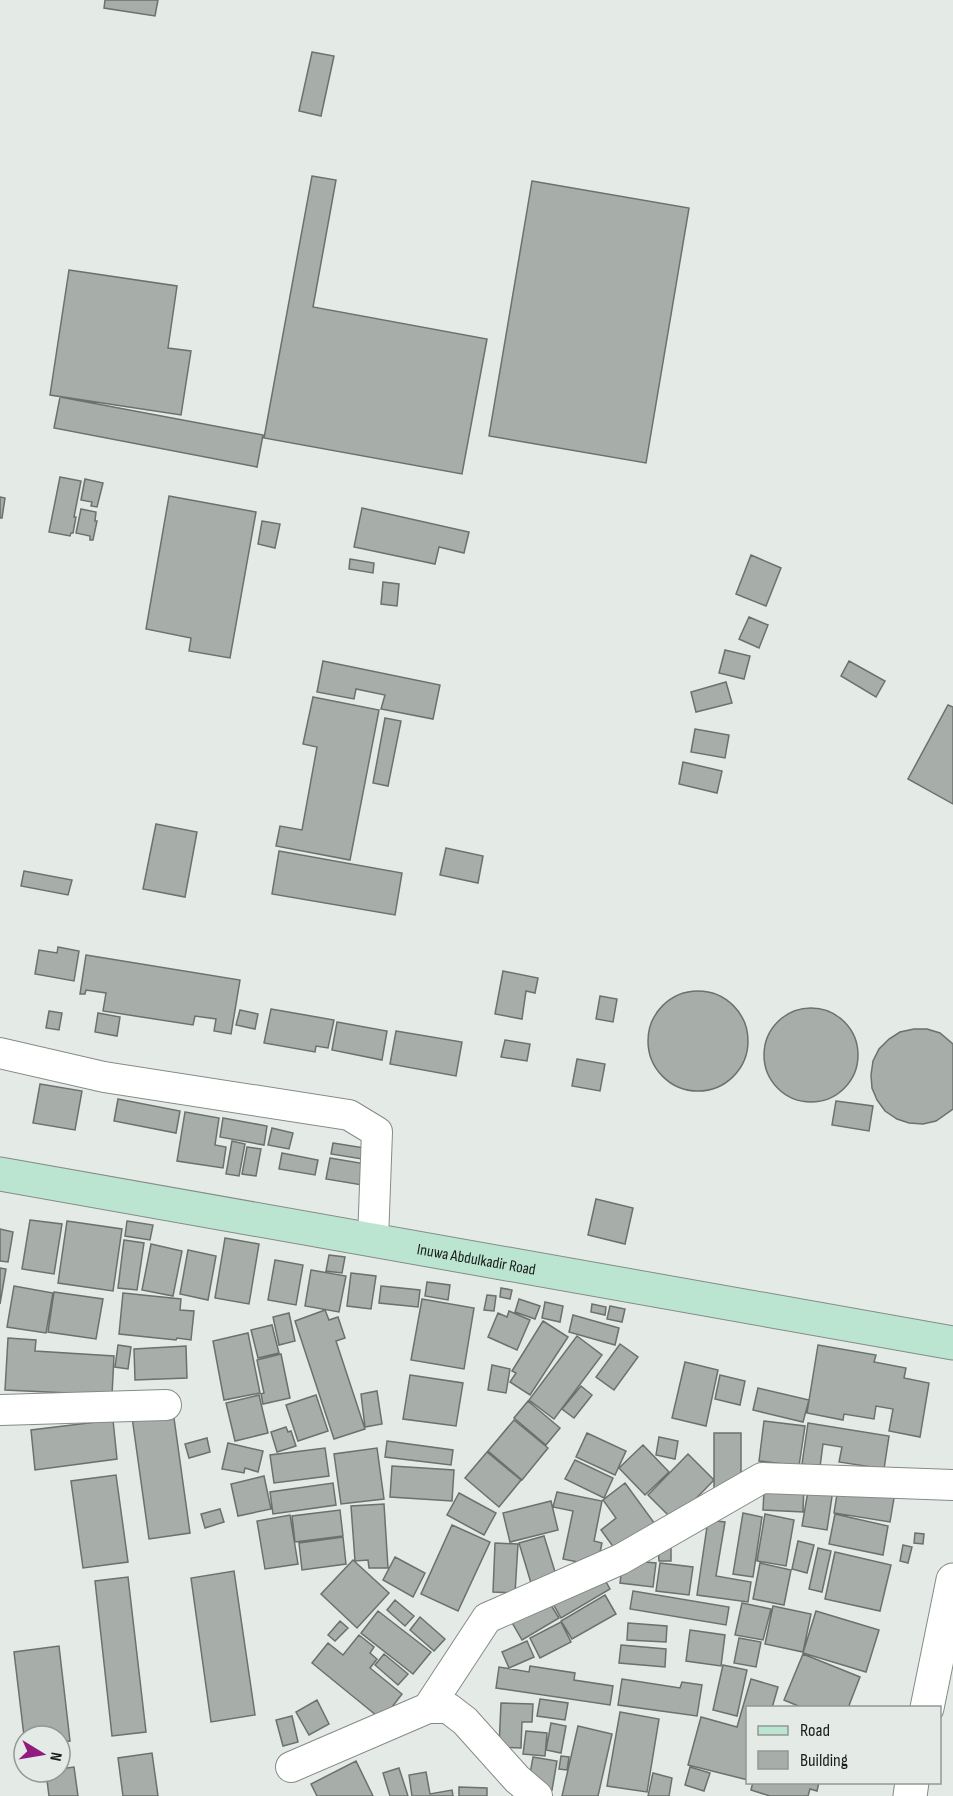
<svg xmlns="http://www.w3.org/2000/svg" width="953" height="1796" font-family="'Sofia Sans Condensed',sans-serif">
	<rect width="100%" height="100%" fill="#e4ebe6"/>
	<path fill="#a7ada9" stroke="#6b716d" stroke-width="1.5" d="M105,0H158L155,16L104,8Z
		M312,52L334,56L321,116L299,111Z
		M312,176L336,180L313,307L487,339L462,474L264,438Z
		M532,181L689,208L646,463L489,436Z
		M69,270L177,286L168,348L191,351L181,415L50,395Z
		M60,397L263,435L257,467L54,428Z
		M60,477L81,481L74,517H76L73,533H71L70,536L49,532Z
		M85,479L103,483L97,507L91,506L92,502L81,500Z
		M169,496L256,512L230,658L189,651L191,638L146,629Z
		M0,497L5,498L2,518H0Z
		M362,508L469,532L464,553L439,547L435,564L354,547Z
		M81,509L96,512L95,521H97L93,540H90V536L76,533Z
		M262,521L280,524L275,548L258,544Z
		M751,555L781,568L766,606L736,594Z
		M350,559L374,563L373,573L349,569Z
		M383,582L399,584L397,606L381,604Z
		M749,617L768,625L759,648L739,639Z
		M725,650L750,656L744,679L719,673Z
		M323,661L440,685L433,719L381,709L385,695L356,689L354,699L317,692Z
		M849,661L885,681L876,697L841,676Z
		M726,682L732,703L696,712L691,692Z
		M313,697L379,710L350,860L276,846L280,826L302,830L317,747L303,744Z
		M948,705L953,707V804L908,779Z
		M385,718L401,721L388,786L373,783Z
		M695,729L729,735L725,758L691,752Z
		M683,762L722,771L717,793L679,784Z
		M156,824L197,832L185,897L143,889Z
		M446,848L483,856L478,883L440,875Z
		M279,851L402,873L395,915L272,894Z
		M24,871L72,880L68,895L21,886Z
		M58,947L79,951L74,981L35,974L39,950L57,953Z
		M86,955L240,980L231,1034L214,1031L216,1019L195,1016L193,1025L103,1011L106,993L86,990L85,994H80Z
		M503,971L538,978L535,993L526,991L522,1019L495,1014Z
		M648 1041a50 50 0 1 1 100 0a50 50 0 1 1-100 0Z
		M600,996L617,999L613,1022L596,1019Z
		M764 1055a47 47 0 1 1 94 0a47 47 0 1 1-94 0Z
		M271,1009L334,1020L328,1048L316,1046L315,1052L264,1043Z
		M240,1010L258,1014L255,1029L236,1025Z
		M49,1011L62,1013L59,1030L46,1028Z
		M98,1013L120,1017L117,1036L95,1032Z
		M337,1022L387,1031L382,1060L332,1050Z
		M914,1029H927L940,1033L953,1044V1109L936,1121L923,1124L909,1123L897,1119L885,1111L877,1100L872,1088L871,1075L873,1061L879,1049L889,1039L900,1032Z
		M396,1031L462,1042L456,1076L390,1064Z
		M505,1040L530,1044L527,1061L501,1057Z
		M577,1059L605,1064L600,1091L572,1086Z
		M40,1084L82,1091L75,1130L33,1123Z
		M118,1099L180,1111L176,1133L114,1121Z
		M836,1101L873,1106L869,1131L832,1125Z
		M185,1112L219,1118L215,1145L226,1147L223,1168L177,1161Z
		M223,1118L267,1126L264,1145L220,1137Z
		M272,1128L293,1133L289,1149L268,1145Z
		M232,1141L245,1144L239,1176L226,1174Z
		M333,1143L365,1148L362,1159L331,1154Z
		M247,1147L261,1149L256,1176L242,1174Z
		M282,1153L318,1160L315,1175L279,1169Z
		M330,1158L366,1164L362,1185L326,1179Z
		M596,1199L633,1208L625,1244L588,1235Z
		M30,1220L62,1224L54,1274L22,1269Z
		M67,1221L122,1229L113,1291L58,1283Z
		M127,1221L153,1225L150,1240L125,1236Z
		M0,1229L13,1232L8,1262L0,1261Z
		M225,1238L259,1244L249,1304L215,1298Z
		M124,1240L144,1243L137,1290L118,1288Z
		M151,1244L182,1251L173,1296L142,1290Z
		M188,1250L216,1256L208,1300L180,1294Z
		M329,1255L345,1257L342,1273L326,1271Z
		M275,1260L303,1265L296,1305L268,1300Z
		M0,1268L6,1269L0,1304Z
		M311,1270L346,1276L339,1312L305,1306Z
		M351,1273L376,1276L371,1309L347,1306Z
		M427,1282L450,1285L448,1300L425,1296Z
		M14,1286L53,1293L46,1333L7,1327Z
		M381,1286L420,1290L418,1307L379,1303Z
		M501,1288L512,1290L510,1299L500,1297Z
		M54,1292L103,1299L96,1339L48,1332Z
		M123,1293L181,1299L180,1310L194,1311L191,1340L177,1338L176,1340L119,1334Z
		M487,1295L496,1296L494,1311L484,1310Z
		M422,1299L474,1308L464,1369L411,1360Z
		M519,1299L540,1306L535,1319L515,1312Z
		M545,1302L563,1306L560,1322L542,1318Z
		M592,1304L606,1307L605,1315L591,1312Z
		M610,1306L625,1309L622,1322L607,1319Z
		M325,1310L329,1320L338,1317L345,1338L336,1341L365,1429L334,1439L295,1321Z
		M509,1311L530,1320L517,1350L488,1337L498,1313L507,1317Z
		M289,1313L295,1341L279,1345L273,1317Z
		M573,1315L619,1328L615,1345L569,1332Z
		M543,1321L568,1337L530,1395L510,1382L516,1373L512,1371Z
		M272,1325L279,1353L258,1358L251,1330Z
		M248,1333L260,1393L224,1400L213,1341Z
		M577,1336L602,1355L554,1419L529,1400Z
		M8,1338L36,1340L35,1351L114,1356L112,1395L5,1390Z
		M620,1344L638,1357L614,1390L596,1377Z
		M118,1345L131,1347L128,1369L115,1367Z
		M818,1345L876,1355L874,1362L906,1368L904,1378L929,1383L920,1437L889,1431L893,1409L876,1406L874,1419L844,1414L843,1420L807,1413Z
		M186,1346L187,1378L135,1380L134,1349Z
		M281,1354L290,1398L263,1404L261,1394L264,1393L257,1360Z
		M685,1362L718,1370L706,1426L672,1418Z
		M492,1365L510,1369L506,1393L488,1390Z
		M410,1375L463,1383L456,1426L403,1419Z
		M720,1375L745,1381L740,1405L715,1399Z
		M581,1386L592,1395L574,1418L562,1409Z
		M758,1388L809,1400L803,1422L753,1410Z
		M377,1391L382,1424L365,1427L361,1394Z
		M259,1395L268,1433L235,1441L226,1403Z
		M316,1395L328,1431L298,1441L286,1405Z
		M528,1401L560,1428L546,1445L514,1418Z
		M173,1411L190,1533L149,1539L132,1417Z
		M113,1420L117,1459L35,1470L31,1430Z
		M514,1420L548,1448L522,1480L488,1451Z
		M764,1421L805,1426L799,1466L759,1461Z
		M808,1423L889,1436L884,1469L839,1462L842,1447L823,1444L820,1467L802,1464Z
		M286,1427L288,1432L291,1431L296,1446L277,1452L271,1432Z
		M587,1433L626,1451L615,1475L576,1457Z
		M714,1433H741V1487L714,1488Z
		M659,1437L678,1441L675,1459L656,1455Z
		M207,1438L210,1452L189,1458L185,1444Z
		M387,1441L453,1450L451,1465L385,1457Z
		M228,1443L263,1451L258,1472L245,1468L244,1473L222,1469Z
		M643,1445L669,1472L645,1495L619,1468Z
		M325,1448L329,1476L274,1483L270,1455Z
		M377,1448L384,1499L341,1504L334,1454Z
		M487,1452L521,1480L499,1507L465,1478Z
		M688,1454L714,1480L674,1521L648,1495Z
		M575,1460L613,1478L604,1498L565,1479Z
		M392,1466L454,1470L452,1501L390,1497Z
		M116,1475L128,1562L83,1568L71,1481Z
		M264,1476L271,1509L238,1516L231,1484Z
		M810,1479L834,1483L827,1530L802,1526Z
		M839,1482L895,1492L890,1522L834,1513Z
		M333,1483L336,1505L273,1514L270,1492Z
		M625,1483L655,1524L617,1552L601,1530L616,1518L603,1500Z
		M804,1484L803,1512L763,1510L764,1491Z
		M557,1492L602,1501L594,1541L602,1543L597,1566L563,1559L573,1511L553,1507Z
		M459,1493L496,1513L484,1535L447,1515Z
		M551,1501L558,1530L510,1542L503,1513Z
		M384,1504L388,1568H369L368,1560L355,1561L351,1506Z
		M220,1509L224,1522L205,1528L201,1514Z
		M340,1510L343,1536L295,1542L292,1516Z
		M743,1513L762,1517L753,1577L733,1574Z
		M765,1514L794,1520L786,1566L757,1561Z
		M835,1514L888,1526L883,1555L829,1544Z
		M290,1515L298,1564L265,1569L257,1521Z
		M708,1520L725,1522L716,1576L751,1582L748,1602L697,1595Z
		M452,1525L490,1542L458,1611L421,1594Z
		M915,1533L924,1534L923,1544L914,1543Z
		M544,1536L556,1575L531,1583L519,1543Z
		M343,1537L346,1564L302,1570L299,1543Z
		M798,1541L814,1545L807,1573L792,1569Z
		M495,1543L518,1544L515,1593L493,1592Z
		M903,1545L912,1547L908,1563L900,1561Z
		M658,1546H671V1561H659Z
		M818,1548L831,1551L822,1592L809,1589Z
		M835,1552L891,1565L880,1611L825,1599Z
		M395,1557L425,1573L413,1597L383,1580Z
		M353,1560L389,1593L357,1628L321,1594Z
		M623,1560L656,1563L653,1587L620,1583Z
		M660,1563L693,1567L689,1595L656,1591Z
		M760,1563L791,1570L784,1605L753,1599Z
		M234,1571L255,1715L211,1722L191,1578Z
		M601,1573L610,1589L561,1618L548,1595Z
		M128,1577L146,1732L112,1736L95,1581Z
		M633,1591L729,1607L726,1625L630,1609Z
		M605,1595L616,1614L572,1639L561,1621Z
		M546,1597L559,1618L522,1640L510,1619Z
		M395,1600L414,1616L405,1626L387,1610Z
		M742,1603L771,1609L763,1640L735,1635Z
		M773,1606L811,1614L803,1652L765,1644Z
		M378,1611L431,1652L413,1674L361,1633Z
		M816,1611L879,1630L866,1672L803,1653Z
		M420,1617L445,1639L434,1651L410,1630Z
		M340,1621L348,1628L335,1641L328,1635Z
		M561,1622L571,1642L540,1658L530,1638Z
		M628,1623L667,1626L666,1642L627,1640Z
		M690,1630L725,1635L721,1666L686,1661Z
		M359,1635L374,1647L370,1653L377,1659L370,1668L402,1694L382,1720L312,1663L328,1643L343,1655Z
		M739,1638L761,1642L756,1667L734,1663Z
		M527,1641L534,1657L509,1668L502,1652Z
		M621,1645L666,1649L665,1667L619,1663Z
		M59,1646L70,1741L60,1742V1736H24L14,1652Z
		M384,1654L408,1674L398,1685L375,1665Z
		M803,1654L860,1677L848,1708H803L784,1700Z
		M723,1665L747,1670L737,1716L713,1710Z
		M530,1666L575,1673L574,1680L613,1686L610,1705L496,1688L499,1667L529,1672Z
		M622,1679L680,1688L682,1682L702,1685L697,1716L618,1705Z
		M751,1679L778,1687L772,1708H748V1780L688,1765L701,1717L737,1727Z
		M540,1699L568,1703L565,1720L537,1716Z
		M317,1700L329,1724L309,1735L296,1712Z
		M501,1703L533,1704L532,1722H522L521,1748L499,1747Z
		M620,1712L659,1719L647,1792L607,1786Z
		M292,1716L298,1742L283,1746L276,1720Z
		M551,1723L566,1726L561,1753L546,1750Z
		M578,1726L612,1734L598,1796H562Z
		M526,1731L547,1733L545,1756L523,1754Z
		M152,1753L158,1796H123L118,1758Z
		M561,1756L569,1757L567,1770L559,1769Z
		M533,1757L557,1761L552,1790L528,1785Z
		M356,1761L373,1796H317L311,1784Z
		M74,1767L78,1796H49L46,1772H60V1769Z
		M690,1767L710,1773L704,1791L685,1785Z
		M399,1768L408,1796H390L383,1773Z
		M426,1772L430,1794L452,1790L453,1796H412L409,1775Z
		M653,1773L672,1778L669,1796H648Z
		M753,1782H819L817,1791L810,1789L808,1796H770L751,1790Z
		M459,1787L487,1788V1796H459Z"/>
	<g fill="none" stroke-linecap="round" stroke-linejoin="round">
		<g stroke="#858b87" stroke-width="32">
			<path id="minor" d="M0,1053L104,1077L349,1115L377,1132L373,1240
				M0,1410L166,1405
				M428,1708L487,1618L621,1559L762,1478L953,1485
				M291,1767L428,1708H448L465,1721L517,1779L537,1796"/>
		</g>
		<g stroke="#858b87" stroke-width="35">
			<path id="tertiary" d="M927,1708L953,1580
				M910,1796L912,1782"/>
		</g>
		<g stroke="#858b87" stroke-width="35">
			<g id="secondary">
				<path id="s1" d="M0,1174L953,1343"/>
			</g>
		</g>
		<use href="#minor" stroke="#fff" stroke-width="30"/>
		<use href="#tertiary" stroke="#fff" stroke-width="33"/>
		<use href="#secondary" stroke="#bbe4d1" stroke-width="33"/>
	</g>
	<g text-anchor="middle" stroke-width="4.5" stroke-linejoin="round" paint-order="stroke">
		<g font-size="16" fill="#191c1a" stroke="#e4ebe6">
			<text dy="6" stroke="none"><textPath href="#s1" startOffset="484">Inuwa Abdulkadir Road</textPath></text>
		</g>
	</g>
	<rect x="746" y="1706" width="195" height="78" fill="#e4ebe6" stroke="#939894" stroke-width="1.5"/>
	<rect x="758" y="1726" width="30" height="9" fill="#bbe4d1" stroke="#939894" stroke-width="1.5"/>
	<text x="800" y="1736" font-size="18" fill="#191c1a">Road</text>
	<rect x="758" y="1751" width="30" height="18" fill="#a7ada9" stroke="#939894" stroke-width="1.5"/>
	<text x="800" y="1766" font-size="18" fill="#191c1a">Building</text>
	<g transform="translate(42 1754) rotate(101)"><circle r="28" fill="#e4ebe6" stroke="#939894" stroke-width="1.5"/>
	<path d="M0-4.5L10 22L0 15L-10 22Z" fill="#901d7d"/>
	<text y="-9" font-size="16" font-weight="bold" text-anchor="middle" fill="#191c1a">N</text>
	</g>
</svg>
